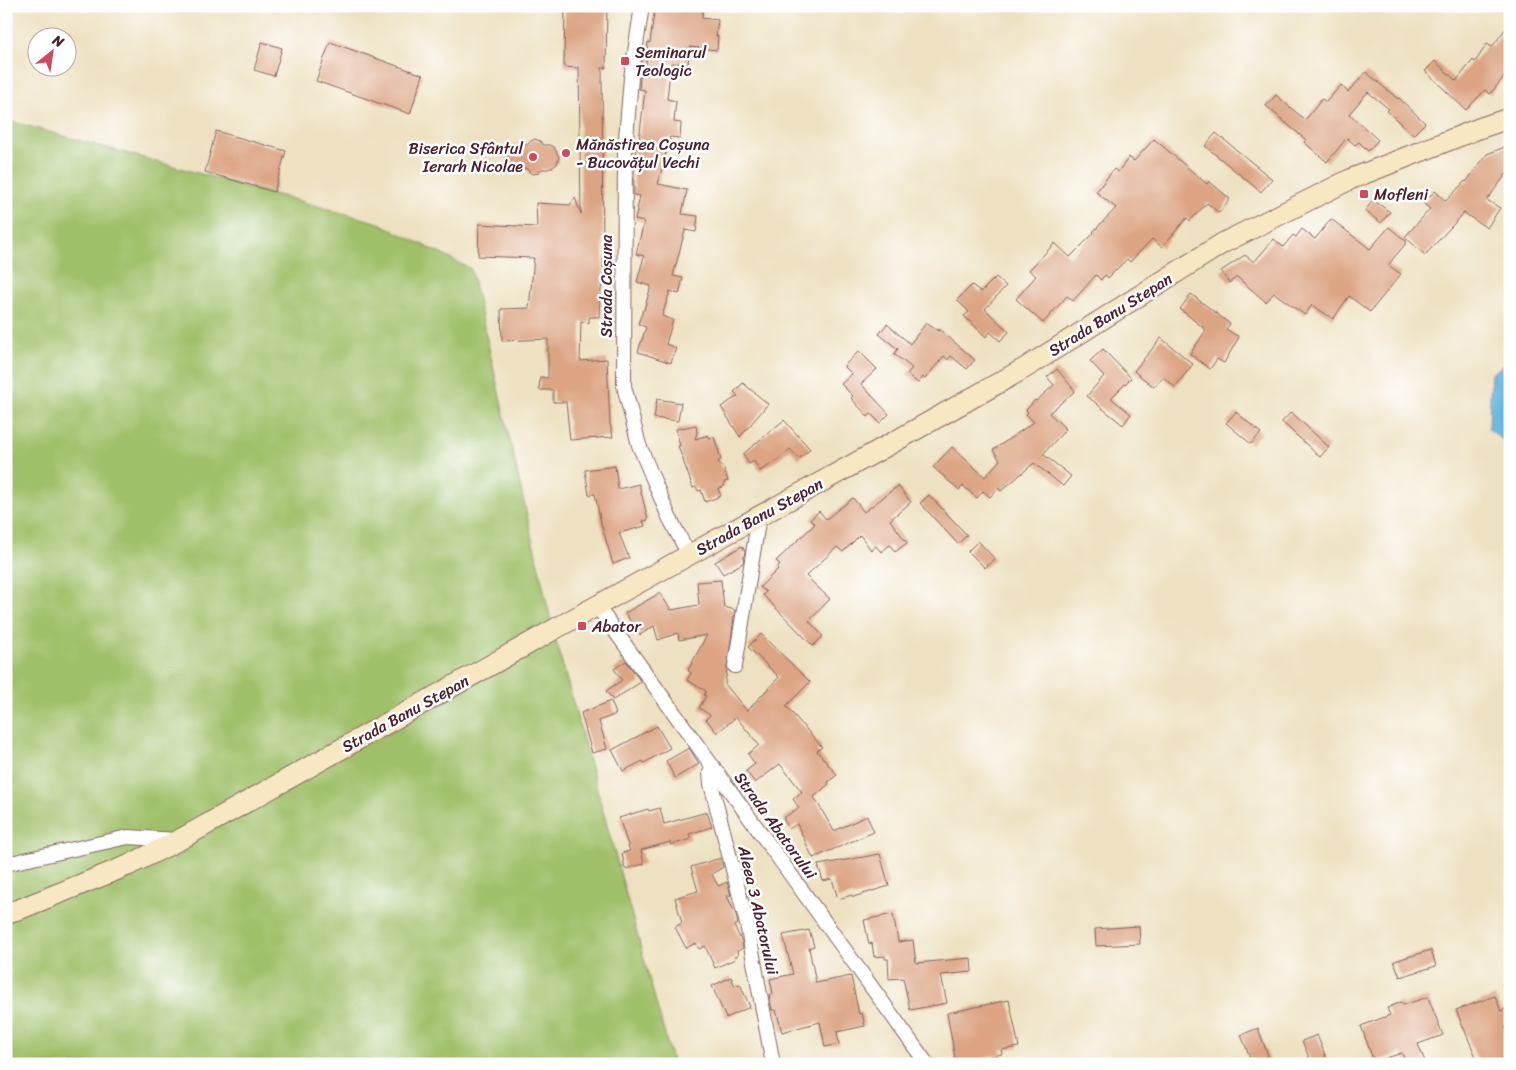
<svg xmlns="http://www.w3.org/2000/svg" width="1516" height="1070" font-family="Sriracha,sans-serif">
	<rect width="100%" height="100%" fill="#fff"/>
	<filter id="ink" filterUnits="userSpaceOnUse"><feTurbulence type="fractalNoise" baseFrequency=".02" numOctaves="2"/><feDisplacementMap in="SourceGraphic" scale="10" xChannelSelector="R" yChannelSelector="G"/><feConvolveMatrix kernelMatrix="1 2 1 2 8 2 1 2 1" color-interpolation-filters="sRGB"/></filter>
	<filter id="wash" filterUnits="userSpaceOnUse"><feTurbulence type="fractalNoise" baseFrequency=".0096" numOctaves="4" result="noise"/><feDisplacementMap in="SourceGraphic" scale="20" xChannelSelector="R" yChannelSelector="G"/><feGaussianBlur stdDeviation="1.12" result="paint"/><feColorMatrix in="noise" values="0 0 0 0 0 0 0 0 0 0 0 0 0 0 0 0 0 1.4 0 .05"/><feComposite in="paint" operator="in"/></filter>
	<g filter="url(#wash)">
		<rect width="100%" height="100%" fill="#eee1c1"/>
		<path fill="#9fbf68" stroke="#746f4a" d="M6,120L379,223L471,269L553,630L673,1064H6Z"/>
		<path fill="#64b5df" stroke="#576a85" d="M1510,361V446L1489,429L1491,374Z"/>
		<g id="blocks">
			<path fill="#dca483" d="M565,6H607L606,68H602L603,268H604L600,297L599,317H589V323L581,322L580,361L607,359L610,424L613,437L570,440L566,402H553V390H539L540,377L548,378V339L502,341L501,309L529,308L534,258L478,256L479,224L537,227L536,203L570,205L575,198L581,214L579,68L564,67Z
				M655,6H703L702,18L718,20L716,36H718L717,50L690,47L688,64L671,63L667,99L676,101L674,122L681,123L680,138L670,137L658,184L687,190L682,214L698,216L696,232L685,230L673,276L683,278L679,294L670,291L662,316L673,320L666,344L676,348L671,363L638,352L646,327L638,324L643,310H644L651,286L637,282L644,256L636,254L644,222L635,220L640,196L634,195V158L636,148L638,149L645,90L639,89L640,79L641,73L645,74L648,42L650,43Z
				M1510,23V80L1505,76L1490,94L1485,90L1466,110L1425,71L1435,61L1456,81L1473,60L1475,62L1487,44L1492,47Z
				M262,42L282,48L274,76L254,70Z
				M330,42L423,75L410,114L316,81Z
				M1366,72L1398,99L1399,98L1425,123L1413,135L1387,111L1389,109L1368,92L1349,114L1378,140L1368,151L1359,142L1355,145L1347,138L1327,162L1304,142L1306,140L1266,106L1276,95L1305,120L1322,99L1326,102L1341,85L1348,92Z
				M216,131L286,151L274,192L205,172Z
				M1216,133L1272,179L1261,192L1205,146Z
				M535,139L540,141L543,145H549L554,147L559,157L557,164L553,167L548,169H542L538,173L533,174L529,172L527,169H507V145L528,144L531,141Z
				M1154,139L1207,184L1209,181L1230,199L1219,213L1207,203L1190,221L1187,218L1162,247L1152,239L1130,262L1127,259L1108,278L1105,275L1101,280L1096,275L1073,301L1067,296L1043,323L1016,299L1036,276L1029,270L1055,243L1070,257L1094,233L1093,232L1116,208L1096,192L1114,169L1118,172L1129,157L1134,161Z
				M1510,145V169L1487,200L1500,208L1487,228L1464,213L1425,255L1405,237L1430,209L1423,203L1435,191L1446,201L1465,181L1466,182L1487,154Z
				M1373,200L1390,212L1381,223L1365,211Z
				M1331,219L1370,249L1389,227L1407,242L1388,265L1401,274L1370,312L1349,296L1333,319L1312,305L1305,315L1274,293L1266,302L1237,277L1229,283L1221,271L1245,255L1254,262L1274,239L1283,247L1293,235L1296,237L1302,229L1315,239Z
				M996,277L1006,286L985,309L1009,332L1000,341L990,332L986,337L964,316L969,312L957,300L972,285L981,292Z
				M1191,294L1230,324L1226,329L1239,337L1224,363L1217,359L1210,369L1190,354L1206,330L1180,309Z
				M926,323L938,331L939,329L975,360L967,369L951,356L948,360L944,356L925,379L923,377L918,383L907,374L912,368L894,354L898,349L879,334L887,324L910,344Z
				M1161,338L1193,364L1175,387L1163,377L1154,387L1134,371Z
				M1103,349L1131,378L1111,398L1131,414L1123,425L1087,396L1104,376L1090,361Z
				M859,351L877,369L861,384L889,414L880,423L871,414L868,417L851,398L853,396L841,384L852,374L844,366Z
				M1057,369L1075,391L1049,413L1066,429L1043,454L1071,476L1063,486L1034,463L1001,491L998,488L990,497L983,491L977,498L963,486L959,490L933,467L952,447L985,477L1000,460L993,450L1034,422L1026,414L1028,412L1026,410L1035,400L1036,401L1054,385L1047,377Z
				M743,383L768,404L740,437L721,407L738,396L734,392Z
				M657,399L681,403L678,421L654,418Z
				M1236,412L1261,433L1251,444L1226,423Z
				M1291,412L1329,447L1320,457L1282,422Z
				M784,420L810,449L799,459L790,449L776,461L760,471L754,461L749,464L743,454Z
				M696,425L697,433L695,439L708,435L709,438L714,437L721,459L718,462L724,469L728,481L724,482L725,486L718,489L721,496L705,502L701,490L698,491L696,487L693,488L678,446H680L676,429Z
				M615,466L618,489L639,484L648,520L643,521L645,526L619,533L629,558L613,564L601,523L595,494L589,495L585,470Z
				M898,486L911,502L890,520L907,543L895,552L890,545L881,552L876,546L871,550L860,535L843,552L837,547L806,576L830,599L809,621L823,636L813,646L763,595L766,592L760,587L778,569L777,568L780,564L776,561L815,524L810,520L819,511L826,519L853,498L864,512Z
				M929,495L967,535L958,544L920,503Z
				M978,541L995,559L985,568L968,551Z
				M742,546L745,551L743,563L723,574L715,562Z
				M721,580L724,607L735,610L725,684L747,711L779,677L748,647L761,634L810,682L786,706L822,747L817,751L837,775L828,782L829,784L814,797L834,831L867,816L874,832L813,858L797,824L789,829L783,818L799,808L793,799L802,792L780,764L755,783L746,771L755,764L748,754L759,745L736,717L717,733L706,719L710,715L699,708L706,696L704,695L706,691L687,680L691,673L688,670L707,635L679,640L678,633L658,640L654,626L640,635L625,613L660,593L671,610L699,605L697,582Z
				M626,661L641,682L613,700L606,691L622,680L614,669Z
				M611,701L616,714L599,721L607,749L592,753L581,713Z
				M657,726L670,748L644,763L643,761L623,771L612,750Z
				M689,748L699,764L675,778L666,761Z
				M660,808L664,824L707,812L712,827L689,834L691,839L671,845L670,842L641,850L644,864L625,869L622,853L630,851L619,818L648,809L649,811Z
				M880,854L889,886L853,897L852,895L838,899L832,879L823,881L818,865Z
				M721,858L723,867L712,874L718,886L727,882L731,895L727,896L736,915L738,924L734,926L742,942L743,948L737,951L738,955L734,957L735,959L715,968L705,946L699,949L696,943L686,948L675,927L682,923L675,898L698,891L691,867Z
				M893,914L898,942L913,940L916,963L971,958L972,972L941,975L947,1003L910,1010L903,978L889,979L888,959H885V956L874,957L872,943L869,944L864,920Z
				M1139,926L1140,944L1096,946L1095,929Z
				M809,930L814,946L809,948L816,983L851,976L859,1014L862,1013L865,1026L837,1032L839,1044L825,1047L820,1022L782,1032L776,1010H772L769,995L773,994L770,979L793,974L783,935Z
				M1431,950L1436,966L1400,977L1394,961Z
				M731,977L735,986L740,984L750,1007L726,1018L712,986Z
				M1495,996L1501,1011L1510,1007V1025L1505,1027L1510,1039V1060L1501,1064H1479L1456,1010Z
				M1428,997L1443,1035L1418,1044L1426,1064H1406L1402,1053L1374,1062L1361,1026L1390,1015L1387,1008L1401,1002L1403,1005Z
				M1009,1000L1019,1047L1001,1050L1002,1054L987,1057L988,1058L980,1060L981,1064H956L947,1013Z
				M1258,1028L1271,1064H1252L1249,1055L1241,1035Z
				M1317,1035L1327,1060L1319,1064H1312L1302,1041Z"/>
		</g>
	</g>
	<g filter="url(#ink)">
		<use href="#blocks" fill-opacity="0" stroke="#836360" stroke-width="1"/>
		<g fill="none" stroke-linecap="round" stroke-linejoin="round">
			<g stroke="#836360" stroke-width="16">
				<path id="minor" d="M642,6L631,78L625,150L624,386L639,445L669,517L689,555
					M597,606L927,1064
					M735,666L759,516
					M713,766L710,773L711,784L747,924L773,1064
					M6,864L128,837L177,840"/>
			</g>
			<g stroke="#836360" stroke-width="22">
				<path id="secondary" d="M6,913L20,909L129,865L179,840L553,630L892,443L1025,368L1223,243L1351,179L1480,128L1510,118"/>
			</g>
			<use href="#minor" stroke="#fff" stroke-width="14"/>
			<use href="#secondary" stroke="#f8e7c3" stroke-width="20"/>
		</g>
	</g>
	<g fill="#d1495b" stroke="#fff" stroke-width="2">
		<rect x="620" y="56" width="10" height="10" rx="2.5"/>
		<circle cx="566" cy="153" r="5"/>
		<circle cx="533" cy="157" r="5"/>
		<rect x="1359" y="189" width="10" height="10" rx="2.5"/>
		<rect x="577" y="621" width="10" height="10" rx="2.5"/>
	</g>
	<g text-anchor="middle" stroke-width="5" stroke-linejoin="round" paint-order="stroke">
		<g font-size="16" fill="#4a1f2b" stroke="#fff" text-anchor="start">
			<text x="635" y="58">Seminarul<tspan x="635" dy="18">Teologic</tspan></text>
			<text x="576" y="150">Mănăstirea Coșuna<tspan x="576" dy="18">- Bucovățul Vechi</tspan></text>
			<text x="523" y="154" text-anchor="end">Biserica Sfântul<tspan x="523" dy="18">Ierarh Nicolae</tspan></text>
			<text x="1374" y="200">Mofleni</text>
			<text x="592" y="632">Abator</text>
		</g>
		<g font-size="16" fill="#4a1f2b" stroke="#fff">
			<text transform="translate(606 286) rotate(-90)" y="6">Strada Coșuna</text>
			<text transform="translate(1110 314) rotate(-32)" y="6">Strada Banu Stepan</text>
			<text transform="translate(759 516) rotate(-29)" y="6">Strada Banu Stepan</text>
			<text transform="translate(405 713) rotate(-29)" y="6">Strada Banu Stepan</text>
			<text transform="translate(776 825) rotate(54)" y="6">Strada Abatorului</text>
			<text transform="translate(759 910) rotate(77)" y="6">Aleea 3 Abatorului</text>
		</g>
	</g>
	<rect width="1516" height="1070" fill="none" stroke="#fff" stroke-width="25"/>
	<g transform="translate(52 52) rotate(30)"><circle r="24" fill="#ffffff" stroke="#b7a5aa"/>
	<path d="M0-4L9 19L0 12L-9 19Z" fill="#d1495b"/>
	<text y="-8" font-size="14" font-weight="bold" text-anchor="middle" fill="#4a1f2b">N</text>
	</g>
</svg>
